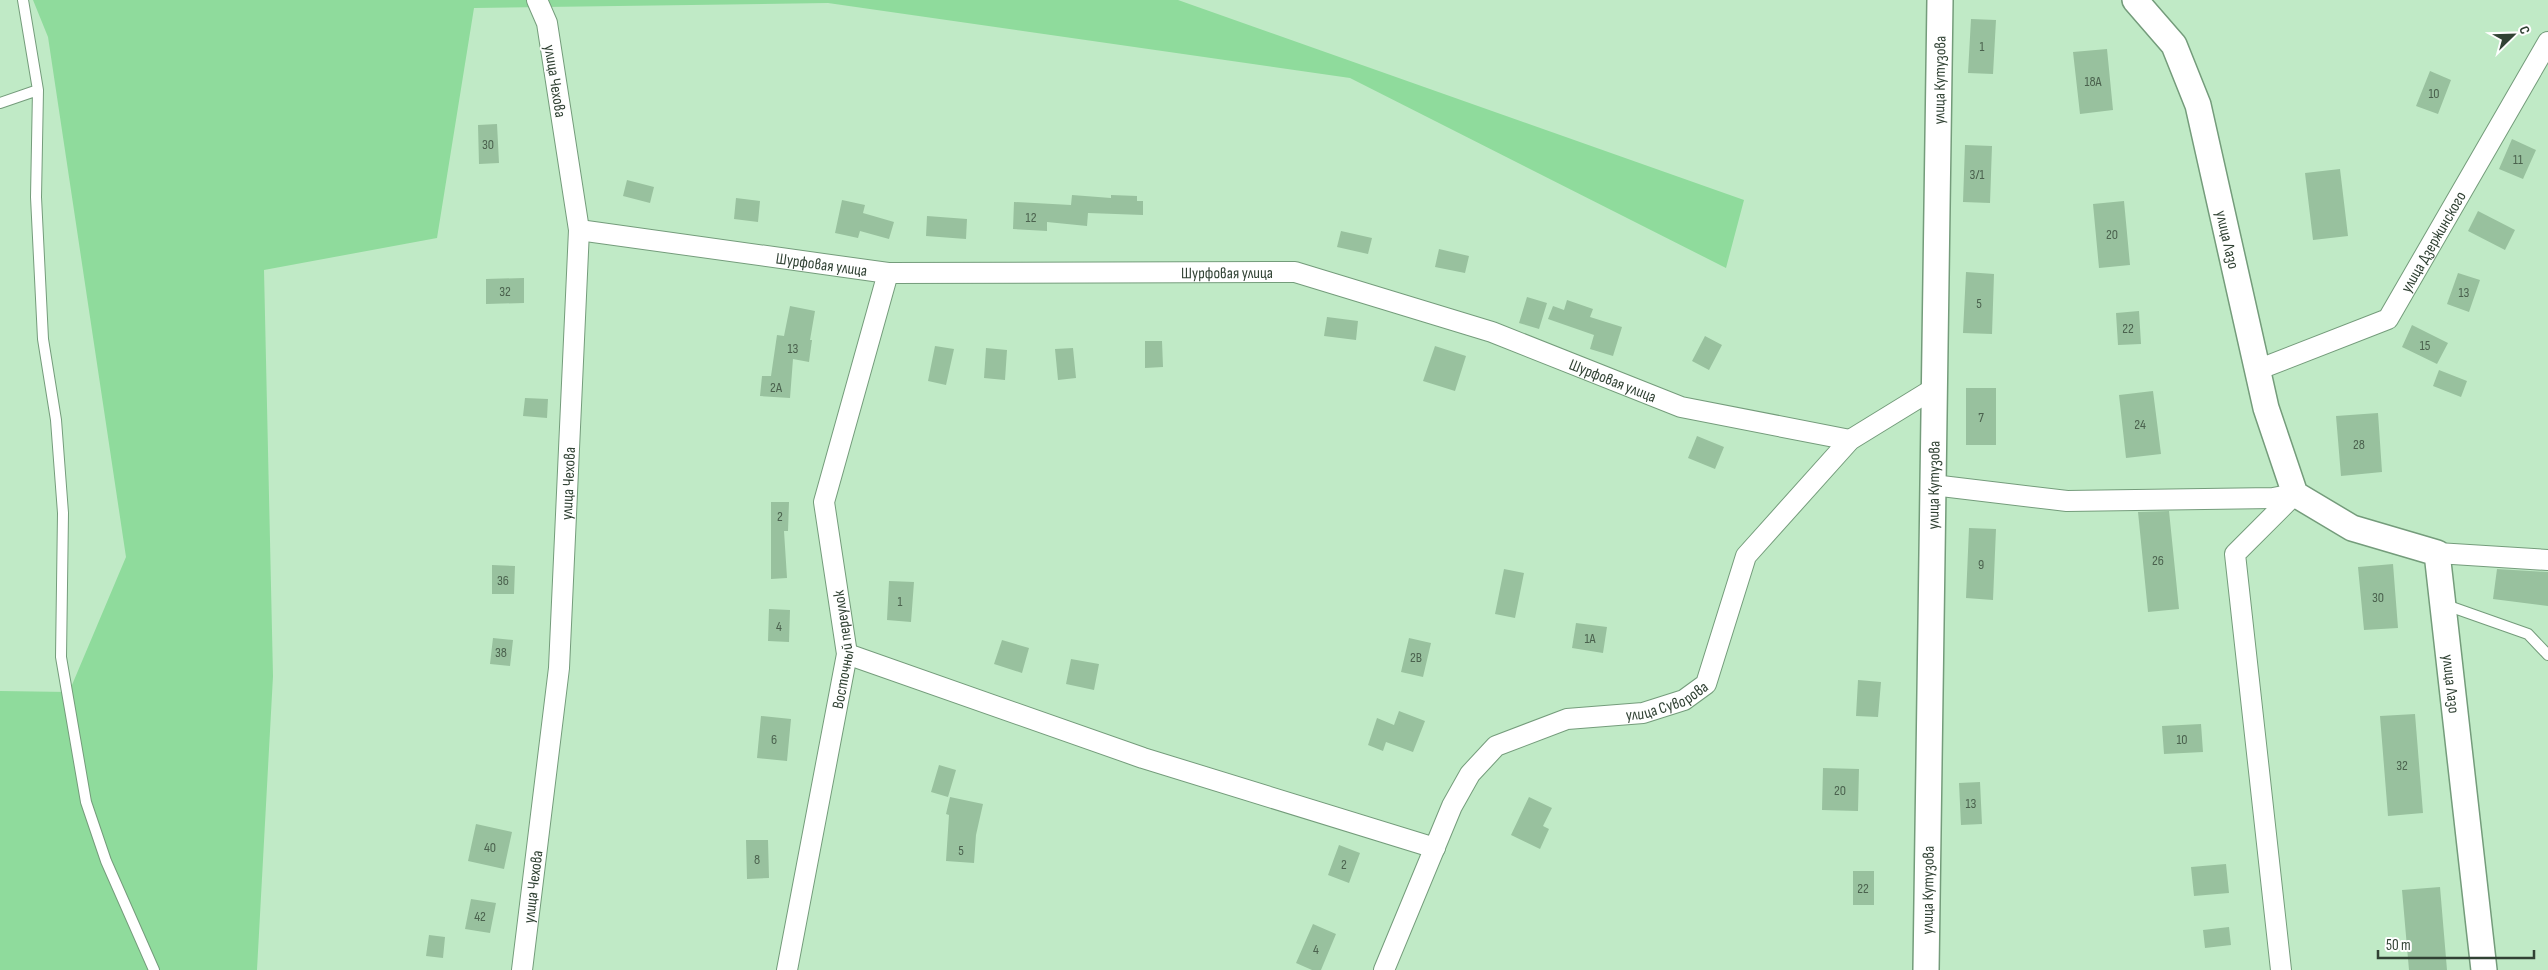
<svg xmlns="http://www.w3.org/2000/svg" width="2548" height="970" font-family="'Sofia Sans Condensed',sans-serif">
	<rect width="100%" height="100%" fill="#c0eac6"/>
	<path fill="#8fdb9c" d="M33,0H1178L1744,200L1726,268L1350,78L828,3L474,8L437,238L264,270L273,676L257,970H0V691L69,692L126,557L48,37Z"/>
	<path fill="#98c19e" d="M1971,19L1996,20L1993,74L1968,73Z
		M2107,49L2113,110L2080,114L2073,52Z
		M2430,71L2451,80L2438,114L2416,106Z
		M497,124L499,163L479,164L478,125Z
		M2512,139L2536,150L2523,179L2499,169Z
		M1965,145L1992,146L1990,203L1963,202Z
		M2340,169L2348,236L2313,240L2305,173Z
		M627,180L654,187L650,203L623,196Z
		M1072,195L1111,198V195L1137,196V201H1143V215L1088,213L1087,226L1047,222V231L1013,229L1014,202L1071,205Z
		M736,198L760,201L758,222L734,219Z
		M842,200L865,205L863,213L894,222L889,239L860,231L858,238L835,233Z
		M2124,201L2130,265L2099,268L2093,204Z
		M2478,211L2515,230L2505,250L2468,231Z
		M927,216L967,219L966,239L926,236Z
		M1341,231L1372,238L1368,254L1337,247Z
		M1439,249L1469,256L1465,273L1435,267Z
		M1966,272L1994,274L1992,334L1963,333Z
		M2458,273L2480,280L2469,312L2447,304Z
		M524,278V303L486,304V279Z
		M1527,297L1547,303L1539,329L1519,323Z
		M1567,300L1593,309L1590,317L1622,327L1613,356L1590,349L1594,335L1548,319L1553,306L1564,310Z
		M790,306L815,311L810,340H812L809,362L793,359L790,398L760,396L762,376H771L777,335L784,336Z
		M2139,311L2141,344L2118,345L2116,313Z
		M1327,317L1358,321L1356,340L1324,336Z
		M2412,325L2448,343L2437,364L2402,347Z
		M1705,336L1722,345L1709,370L1692,361Z
		M1145,341H1162L1163,367L1145,368Z
		M935,346L954,349L946,385L928,381Z
		M1435,346L1466,356L1455,391L1423,381Z
		M986,348L1007,350L1005,380L984,378Z
		M1073,348L1076,378L1058,380L1055,349Z
		M2439,370L2467,381L2461,397L2433,386Z
		M1966,388H1996V445H1966Z
		M2153,391L2161,454L2126,458L2119,395Z
		M525,398L548,399L547,418L523,416Z
		M2378,413L2382,472L2341,476L2336,416Z
		M1697,436L1724,447L1715,469L1688,458Z
		M771,502H789L788,531H784L787,578L771,579Z
		M2169,511L2179,609L2148,612L2138,512Z
		M1969,528L1996,529L1993,600L1966,598Z
		M2393,564L2398,628L2364,630L2358,567Z
		M492,565L515,566L514,594H492Z
		M1504,569L1524,573L1515,618L1495,614Z
		M2497,569L2548,572V606L2493,599Z
		M889,581L914,582L911,622L887,620Z
		M769,609L790,610L789,642L768,641Z
		M1576,623L1607,627L1603,653L1572,648Z
		M493,638L513,640L510,666L490,664Z
		M1409,638L1431,643L1423,677L1401,672Z
		M1002,640L1029,648L1022,673L994,664Z
		M1071,659L1099,664L1094,690L1066,684Z
		M1858,680L1881,682L1878,717L1856,716Z
		M1399,711L1425,721L1413,752L1386,742L1383,751L1368,745L1377,718L1394,725Z
		M2415,714L2423,813L2388,816L2380,716Z
		M761,716L791,719L787,761L757,758Z
		M2201,724L2203,752L2164,754L2162,726Z
		M939,765L956,770L948,797L931,792Z
		M1823,768L1859,769L1858,811L1822,810Z
		M1980,782L1982,824L1961,825L1959,783Z
		M950,797L983,804L976,835L974,863L946,861L949,815L946,814Z
		M1529,797L1552,808L1543,826L1549,829L1540,849L1511,835Z
		M476,824L512,832L504,869L468,861Z
		M746,840H768L769,878L747,879Z
		M1339,845L1360,853L1349,883L1328,875Z
		M2226,864L2229,893L2194,896L2191,867Z
		M1853,871H1874V905H1853Z
		M2440,887L2447,970H2409L2402,890Z
		M471,899L496,903L490,933L465,929Z
		M1313,924L1336,934L1321,970H1312L1296,963Z
		M2229,927L2231,945L2205,948L2203,930Z
		M429,935L445,937L443,958L426,956Z"/>
	<g fill="none" stroke-linecap="round" stroke-linejoin="round">
		<g stroke="#749c7b" stroke-width="12">
			<path id="service" d="M23,0L38,90L36,197L43,339L56,420L63,513L61,657L86,802L106,861L154,970
				M0,103L38,90
				M2443,604L2528,634L2548,655"/>
		</g>
		<g stroke="#749c7b" stroke-width="22">
			<g id="minor">
				<path id="s1" d="M579,230L888,273L1295,272L1492,332L1681,407L1850,440"/>
				<path id="s2" d="M2257,370L2388,319L2548,42"/>
				<path d="M1933,485L2067,501L2273,498L2295,494"/>
				<path d="M2437,553L2548,560"/>
				<path d="M847,654L1143,758L1435,848"/>
				<path id="s3" d="M522,970L559,668L579,230L547,23L537,0"/>
				<path id="s4" d="M787,970L847,654L824,502L888,273"/>
				<path id="s5" d="M1384,970L1452,806L1470,774L1496,746L1567,719L1643,713L1684,700L1706,684L1746,556L1850,440L1933,389"/>
				<path d="M2281,970L2235,554L2295,494"/>
			</g>
		</g>
		<g stroke="#749c7b" stroke-width="28">
			<g id="tertiary">
				<path id="s6" d="M2135,0L2174,45L2198,105L2266,408L2295,494L2352,528L2437,553L2484,970"/>
				<path id="s7" d="M1926,970L1940,0"/>
			</g>
		</g>
		<use href="#service" stroke="#fff" stroke-width="10"/>
		<use href="#minor" stroke="#fff" stroke-width="20"/>
		<use href="#tertiary" stroke="#fff" stroke-width="25"/>
	</g>
	<g text-anchor="middle" stroke-width="4" stroke-linejoin="round" paint-order="stroke">
		<g font-size="14" fill="#4b624e">
			<text x="1982" y="51">1</text>
			<text x="2093" y="86">18А</text>
			<text x="2434" y="98">10</text>
			<text x="488" y="149">30</text>
			<text x="2518" y="164">11</text>
			<text x="1977" y="179">3/1</text>
			<text x="1031" y="222">12</text>
			<text x="2112" y="239">20</text>
			<text x="505" y="296">32</text>
			<text x="2464" y="297">13</text>
			<text x="1979" y="308">5</text>
			<text x="2128" y="333">22</text>
			<text x="2425" y="350">15</text>
			<text x="793" y="353">13</text>
			<text x="776" y="392">2А</text>
			<text x="1981" y="422">7</text>
			<text x="2140" y="429">24</text>
			<text x="2359" y="449">28</text>
			<text x="780" y="521">2</text>
			<text x="2158" y="565">26</text>
			<text x="1981" y="569">9</text>
			<text x="503" y="585">36</text>
			<text x="2378" y="602">30</text>
			<text x="900" y="606">1</text>
			<text x="779" y="631">4</text>
			<text x="1590" y="643">1А</text>
			<text x="501" y="657">38</text>
			<text x="1416" y="662">2В</text>
			<text x="774" y="744">6</text>
			<text x="2182" y="744">10</text>
			<text x="2402" y="770">32</text>
			<text x="1840" y="795">20</text>
			<text x="1971" y="808">13</text>
			<text x="490" y="852">40</text>
			<text x="961" y="855">5</text>
			<text x="757" y="864">8</text>
			<text x="1344" y="869">2</text>
			<text x="1863" y="893">22</text>
			<text x="480" y="921">42</text>
			<text x="1316" y="954">4</text>
		</g>
		<g font-size="16" fill="#314234" stroke="#fefefe">
			<text dy="6" stroke="none"><textPath href="#s7" startOffset="890">улица Кутузова</textPath></text>
			<text transform="translate(556 81) rotate(81)" y="6">улица Чехова</text>
			<text dy="6" stroke="none"><textPath href="#s6" startOffset="262">улица Лазо</textPath></text>
			<text dy="6" stroke="none"><textPath href="#s2" startOffset="230">улица Дзержинского</textPath></text>
			<text dy="6" stroke="none"><textPath href="#s1" startOffset="245">Шурфовая улица</textPath></text>
			<text dy="6" stroke="none"><textPath href="#s1" startOffset="651">Шурфовая улица</textPath></text>
			<text dy="6" stroke="none"><textPath href="#s1" startOffset="1055">Шурфовая улица</textPath></text>
			<text dy="6" stroke="none"><textPath href="#s3" startOffset="489">улица Чехова</textPath></text>
			<text dy="6" stroke="none"><textPath href="#s7" startOffset="485">улица Кутузова</textPath></text>
			<text dy="6" stroke="none"><textPath href="#s4" startOffset="326">Восточный переулок</textPath></text>
			<text dy="6" stroke="none"><textPath href="#s6" startOffset="812">улица Лазо</textPath></text>
			<text dy="6" stroke="none"><textPath href="#s5" startOffset="431">улица Суворова</textPath></text>
			<text dy="6" stroke="none"><textPath href="#s3" startOffset="84">улица Чехова</textPath></text>
			<text dy="6" stroke="none"><textPath href="#s7" startOffset="80">улица Кутузова</textPath></text>
		</g>
	</g>
	<g transform="translate(2513 35) rotate(67)" stroke="#fefefe" stroke-width="4" paint-order="stroke">
	<path d="M0-4L9 19L0 12L-9 19Z" fill="#314234"/>
	<text y="-8" font-size="14" font-weight="bold" text-anchor="middle" fill="#314234">С</text>
	</g>
	<path d="M2378 950v8h156v-8" fill="none" stroke="#314234" stroke-width="2.5"/>
	<text x="2386" y="950" font-size="15" fill="#314234" stroke="#fefefe" stroke-width="4" paint-order="stroke">50 m</text>
</svg>
